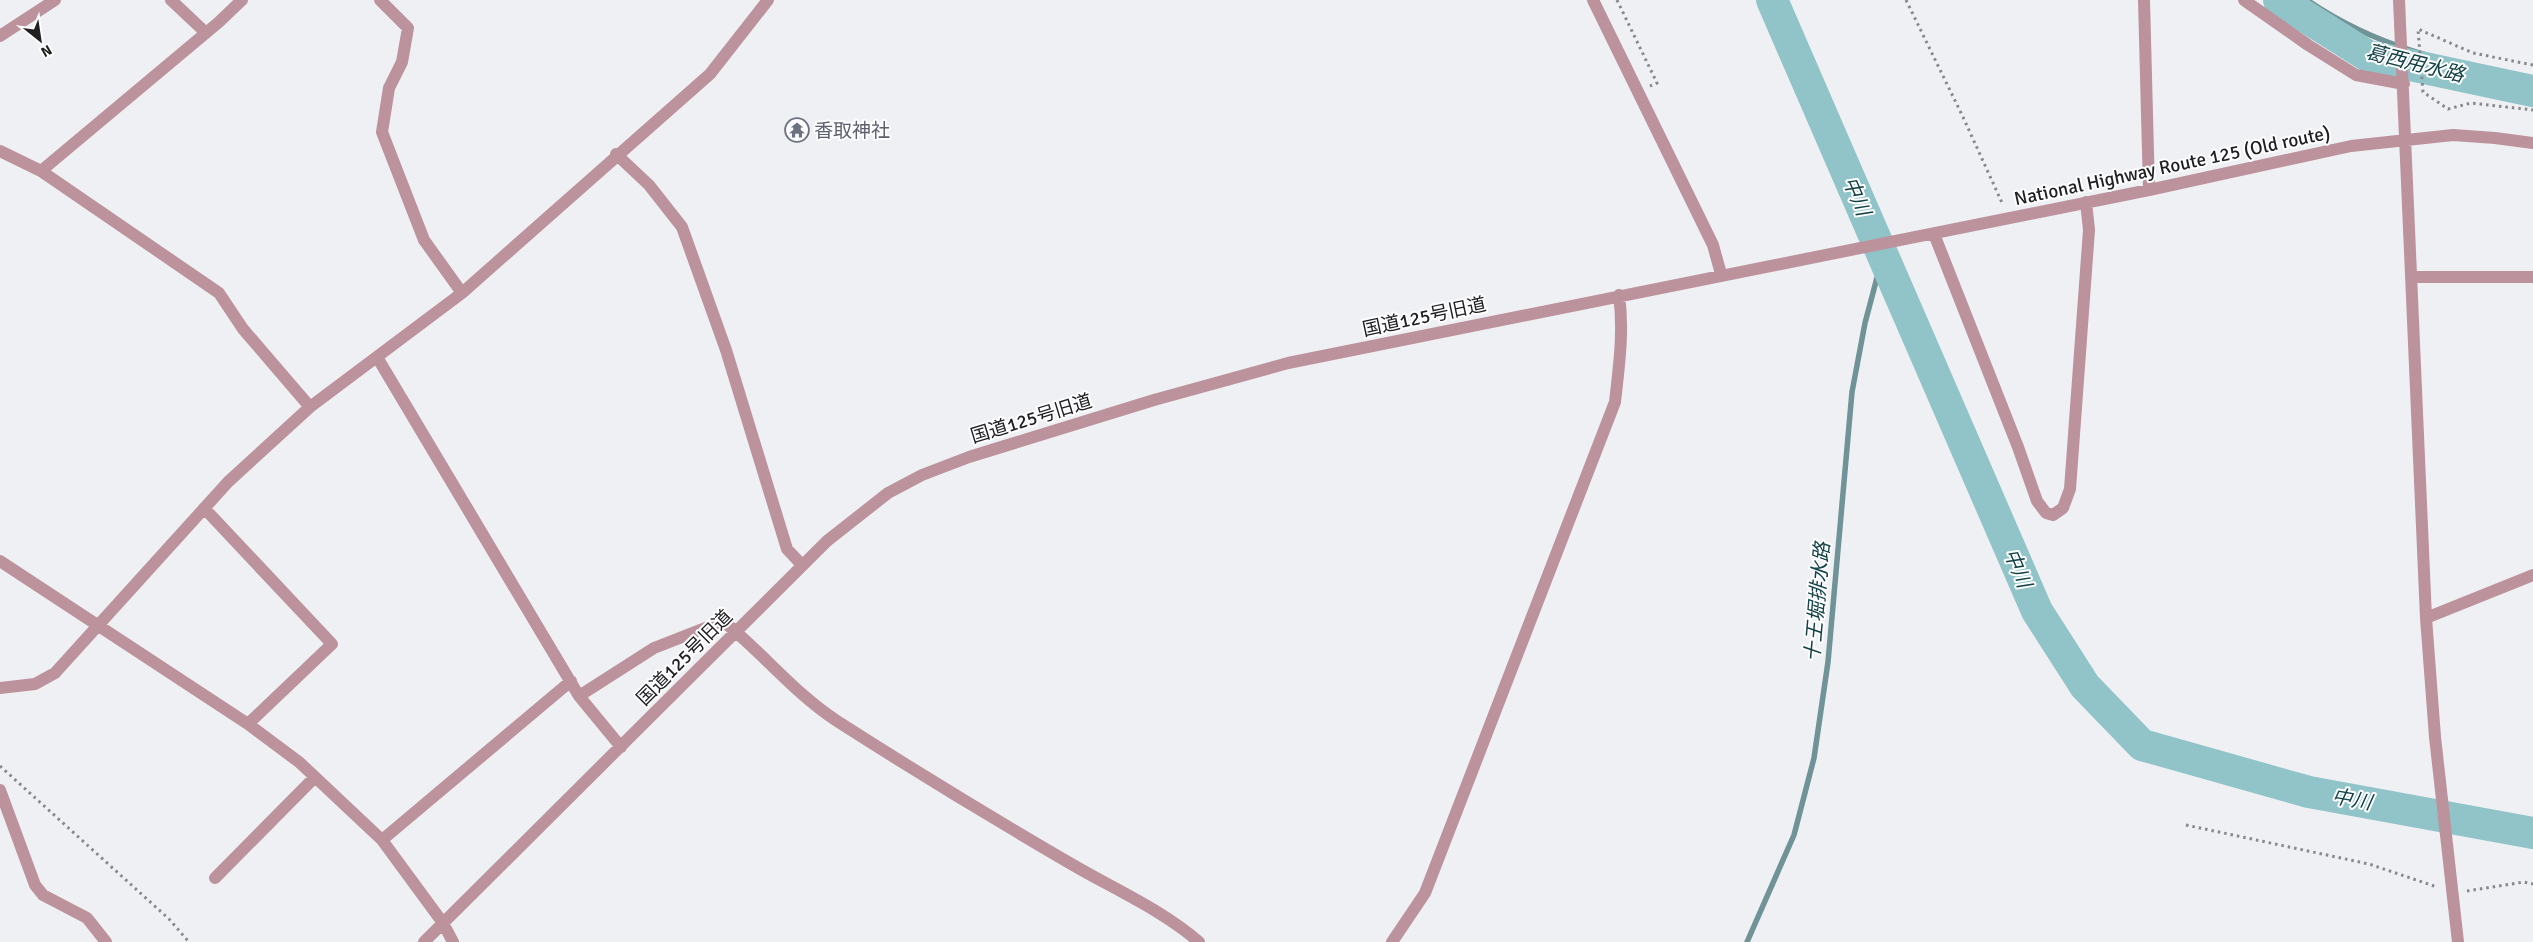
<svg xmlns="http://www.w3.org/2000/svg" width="2533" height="942" font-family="Signika,'Noto Sans JP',sans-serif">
	<rect width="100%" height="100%" fill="#eff0f3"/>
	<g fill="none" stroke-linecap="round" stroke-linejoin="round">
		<path stroke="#6f9396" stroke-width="5.5" d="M2307,0C2380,50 2449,62 2533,79
			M1747,942L1794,835L1814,758L1828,662L1852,392L1865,323L1883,255"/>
		<path stroke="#91c4c8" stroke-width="32" d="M1772,0L2037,611L2085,686L2142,745L2309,792L2533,833
			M2279,0L2368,56L2533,91"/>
		<path stroke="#87888a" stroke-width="3" stroke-dasharray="2.5 4" stroke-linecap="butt" d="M1617,0L1657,83L1650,86
			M1906,0L1963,117L2003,205
			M2533,65L2473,53L2418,29L2423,92L2448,109L2471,103L2533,110
			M0,766L169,919L189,942
			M2186,825L2369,864L2437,887
			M2467,891L2524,882L2533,884"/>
		<path stroke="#bc929c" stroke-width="12" d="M171,0L206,33
			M380,0L408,28L402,62L389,88L382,132L424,240L462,293
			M1593,0L1713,245L1721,274
			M2144,0L2149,190
			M2244,0L2308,45L2356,75L2404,84
			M2399,0L2426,618L2435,737L2458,942
			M0,36L55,0
			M0,151L41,171L219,293L243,329L310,407
			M616,154L649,185L682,227L726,350L787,549L802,565
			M41,171L219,22L242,0
			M1934,234L2018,447L2037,501L2046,513L2053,515L2063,508L2070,489L2089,230L2086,202
			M2412,277H2533
			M377,357L579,696L621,747
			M204,508L332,644L248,724
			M0,561L248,724L299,762L382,840L443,923L453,942
			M2426,618L2533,575
			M0,688L35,684L55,673L228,482L310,407L462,293L710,74L768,0
			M579,696L654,648L723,621C763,653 794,693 837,721C915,771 994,819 1073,865C1116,890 1162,910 1199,942
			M0,790L35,885L43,895L87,918L106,942
			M382,840L571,681
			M215,878L315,777
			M424,942L827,541L888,493L922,475L969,457L1154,400L1288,363L2149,190L2351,146L2453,135L2495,138L2533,143
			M1392,942L1425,893L1615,402C1619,366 1624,331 1619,295"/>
	</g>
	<defs>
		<g id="temple-ring" transform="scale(1.25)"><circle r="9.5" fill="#fdfdff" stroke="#6b7280" stroke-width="1.5"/><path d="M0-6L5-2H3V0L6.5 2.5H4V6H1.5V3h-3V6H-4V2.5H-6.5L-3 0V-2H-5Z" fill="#6b7280"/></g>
	</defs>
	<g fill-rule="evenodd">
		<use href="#temple-ring" x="797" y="130"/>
	</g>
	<g text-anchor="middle" stroke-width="4" stroke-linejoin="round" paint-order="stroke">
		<g font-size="19" fill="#5b616d" stroke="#fdfdff" text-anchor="start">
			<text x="814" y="137">香取神社</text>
		</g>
		<g font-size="19" fill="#202021" stroke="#fdfdff">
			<text transform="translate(2172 165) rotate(-12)" y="7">National Highway Route 125 (Old route)</text>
			<text transform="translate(1424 316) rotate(-12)" y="7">国道125号旧道</text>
			<text transform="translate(1031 418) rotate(-17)" y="7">国道125号旧道</text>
			<text transform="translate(684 657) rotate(-45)" y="7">国道125号旧道</text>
		</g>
		<g font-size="20" font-style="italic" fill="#134346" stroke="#fdfdff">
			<text transform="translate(2415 63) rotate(14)" y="7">葛西用水路</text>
			<text transform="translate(1857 196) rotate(67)" y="7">中川</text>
			<text transform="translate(2018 568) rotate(67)" y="7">中川</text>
			<text transform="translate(1817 602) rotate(-85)" y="7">十王堀排水路</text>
			<text transform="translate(2352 799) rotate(10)" y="7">中川</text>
		</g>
	</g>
	<g transform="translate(40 40) rotate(150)" stroke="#fdfdff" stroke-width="4" paint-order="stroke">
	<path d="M0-4L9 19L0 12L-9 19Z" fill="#202021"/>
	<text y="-8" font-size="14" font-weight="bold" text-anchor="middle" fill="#202021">N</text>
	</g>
</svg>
